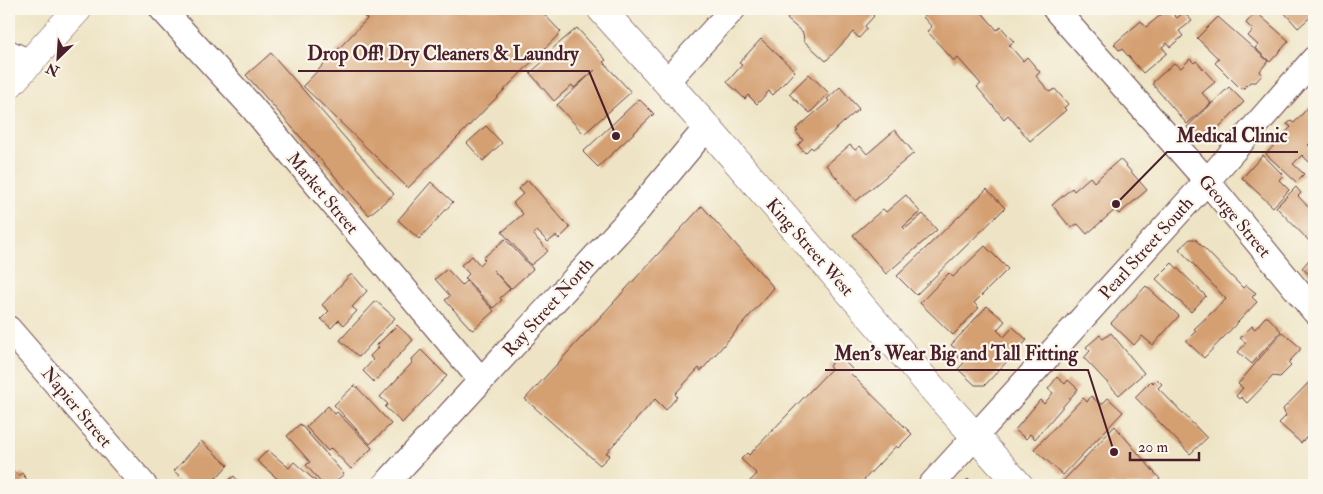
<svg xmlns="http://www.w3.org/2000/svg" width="1323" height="494" font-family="'IM FELL Double Pica',serif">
	<rect width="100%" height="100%" fill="#fbf7ec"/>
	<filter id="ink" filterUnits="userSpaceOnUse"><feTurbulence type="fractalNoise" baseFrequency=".02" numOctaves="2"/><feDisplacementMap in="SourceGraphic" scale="10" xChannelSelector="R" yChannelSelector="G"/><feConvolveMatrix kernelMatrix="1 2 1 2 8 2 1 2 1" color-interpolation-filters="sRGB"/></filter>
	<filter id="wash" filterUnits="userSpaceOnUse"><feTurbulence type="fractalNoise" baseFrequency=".0096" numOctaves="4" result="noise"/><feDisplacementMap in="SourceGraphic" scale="20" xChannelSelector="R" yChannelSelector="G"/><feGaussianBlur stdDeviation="1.12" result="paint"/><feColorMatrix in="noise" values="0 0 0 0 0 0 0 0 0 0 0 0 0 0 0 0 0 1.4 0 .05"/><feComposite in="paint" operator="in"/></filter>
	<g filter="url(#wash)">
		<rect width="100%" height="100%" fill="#eee4c5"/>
		<g id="blocks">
			<path fill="#d49f71" d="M356,9H539L561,32L408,188L303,86L367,19Z
				M795,9H870L872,11L870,12L874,16L865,26L867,29L859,38L853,32L826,61L804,41L803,33L787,19Z
				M932,9H979L997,30L1001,27L1014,42L1009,45L1023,61L1027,57L1040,72L1036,76L1050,92L1055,89L1068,104L1064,108L1066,110L1030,141L1008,115L1004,119L977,87L981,84L958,58L954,61L927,31L932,27L923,17Z
				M1168,9L1177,18L1184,12L1192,21L1179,31L1183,36L1170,47L1167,43L1162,47L1167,53L1143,73L1122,49L1119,50L1114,44L1141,21L1146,27Z
				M1281,9H1313L1314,14L1298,28Z
				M1256,12L1289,41L1270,62L1255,48L1258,45L1248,36L1253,30L1246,23Z
				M1218,17L1268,61L1260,71L1262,75L1256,82H1250L1244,88L1241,89L1215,63L1219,59L1197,38Z
				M577,28L606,60L603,62L631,92L584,134L557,105L595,70L574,88L572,85L554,101L530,73L546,59L544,56Z
				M761,39L795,71L773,95L769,91L757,104L748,95L745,99L727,82L742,65L739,63Z
				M271,53L394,194L369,215L246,75Z
				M1190,59L1194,63L1196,61L1215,82L1202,93L1211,103L1187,124L1153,85V82L1174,63L1181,68Z
				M809,74L829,93L810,113L789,94Z
				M840,87L859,109L813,149L811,147L805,153L798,145L803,140L796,132L798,131L796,129L829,101L827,99Z
				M1229,87L1244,102L1205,141H1199L1187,127Z
				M639,99L654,114L598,167L583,152Z
				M1314,101V139L1308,145L1314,151V167L1302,155L1293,164L1304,174L1296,182L1266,154L1291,127L1287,124L1291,121L1294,123Z
				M486,126L502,143L483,161L467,143Z
				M895,130L914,153L856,201L826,165L850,145L855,150L860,146L867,154Z
				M1263,155L1283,175L1279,180L1289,190L1273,207L1242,178Z
				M1120,159L1147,190L1119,214L1115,210L1087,234L1078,224L1070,227L1052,205L1072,188L1074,191L1090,177L1094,182Z
				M528,180L570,228L559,239L556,236L548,242L537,231L533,234L548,251L531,265L502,232L523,214L513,203L523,194L518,189Z
				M431,182L453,202L419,239L398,220Z
				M1296,187L1301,193L1298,196L1314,213V242L1312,244L1276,207Z
				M987,189L1005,208L916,295L897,276Z
				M906,195L920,212L903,227L905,229L923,214L937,230L886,274L853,235L883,209L886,212Z
				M702,206L774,288L701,371L699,368L675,394L677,397L666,410L655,399L606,453L610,455L600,465L525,399Z
				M505,239L533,269L512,288L509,287L493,270L510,289L500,298L502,300L493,308L465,278L469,274L461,265L472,256L480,265L485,260L483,258Z
				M1190,239H1195L1243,288L1246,285L1256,293L1252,297L1257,302L1204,358L1186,341L1196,331L1194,329L1226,299L1179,249Z
				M985,246L1008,269L974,303L979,308L953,335L920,303L949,273L953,277Z
				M1314,254V273L1311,276L1302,268Z
				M1172,263L1206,296L1191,312L1156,279Z
				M447,269L462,285L466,281L494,311L473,330L471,329L445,300L450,296L435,279Z
				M350,275H353L367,291L352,307L357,311L344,325L339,320L331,328L321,319L329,311L322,305Z
				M1146,286L1179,316L1153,345L1142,336L1134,345L1111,323Z
				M376,301L395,318L359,357L340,340Z
				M987,306L1005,321L997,330L1004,337L1013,327L1027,340L985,385H975L958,369L964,363L956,355L959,352L951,345Z
				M1265,317H1268L1281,331L1252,364L1238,352L1246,343L1240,338L1252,326L1255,329Z
				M397,325L413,340L374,382L363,371L373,360L370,356L379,347L377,345Z
				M1282,332L1300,347V350L1288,363L1291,366L1280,377L1273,376L1247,403L1241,397L1239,399L1236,396L1243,388L1238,384Z
				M1111,333L1144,373L1119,395L1084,358L1090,351L1086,347L1100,335L1103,339Z
				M421,350L447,376L402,423L385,407L388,404L380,397L412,363L411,360Z
				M839,356L853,370L850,373L912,434L898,448L896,446L859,485H746L757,474L741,459L747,453L749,455L831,369L829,366Z
				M1057,377L1065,384L1068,380L1078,389L1035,439L1030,434L1026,439L1015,430L1040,400L1044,404L1053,393L1048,389Z
				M1314,377V429L1301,443L1279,423L1286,416L1283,409Z
				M1157,379L1162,384L1158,388L1207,438L1190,454L1135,397L1151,381L1153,383Z
				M355,385L391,424L370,444L334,405Z
				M1091,396L1101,405L1108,398L1123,412L1063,475L1034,449L1083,398L1087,402Z
				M328,406L335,414L337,412L372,448L351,469L331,448L328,451L306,427Z
				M300,424L344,474L331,485H323L306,465L310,462L287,436Z
				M1115,426L1160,479L1153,485H1064L1062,482Z
				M201,441L228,465L210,485H190L174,471Z
				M268,450L289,468L294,462L319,484L317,485H274L279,480L257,461Z
				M9,465L18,476L22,473L27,480L21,485H9Z
				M234,476L241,485H223Z
				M968,479L974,485H961Z"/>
		</g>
	</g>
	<g filter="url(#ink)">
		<use href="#blocks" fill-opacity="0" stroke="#633d42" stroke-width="1"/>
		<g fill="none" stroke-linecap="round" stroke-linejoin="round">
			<g stroke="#633d42" stroke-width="27">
				<path id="minor" d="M162,9L251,106L481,380
					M1055,9L1207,181L1314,311
					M9,53L29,62
					M667,81L733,9
					M9,329L144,485
					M385,485L638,210L707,127
					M931,485L1207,181L1314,59"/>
			</g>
			<g stroke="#633d42" stroke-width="29">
				<path id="major" d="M601,9L707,127L946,404L1019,485
					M9,85L78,9"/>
			</g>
			<use href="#minor" stroke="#fff" stroke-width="25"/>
			<use href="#major" stroke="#fff" stroke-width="28"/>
		</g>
	</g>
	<g text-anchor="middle" stroke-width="4.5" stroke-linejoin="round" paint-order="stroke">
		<g font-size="18" fill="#4a1f2b" stroke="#fbf7ec">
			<text transform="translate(323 193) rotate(50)" y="6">Market Street</text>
			<text transform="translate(1235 216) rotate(50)" y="6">George Street</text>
			<text transform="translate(810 247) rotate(49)" y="6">King Street West</text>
			<text transform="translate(1146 248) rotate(-48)" y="6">Pearl Street South</text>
			<text transform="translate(548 307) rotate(-48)" y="6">Ray Street North</text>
			<text transform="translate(77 407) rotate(50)" y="6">Napier Street</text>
		</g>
	</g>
	<path fill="none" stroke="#4a1f2b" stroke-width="2" d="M616 136L589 71H298M1116 204L1167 152H1298M1114 452L1088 370H825"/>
	<g fill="#4a1f2b" stroke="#fbf7ec" stroke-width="2">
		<circle cx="616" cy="136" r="5"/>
		<circle cx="1116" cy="204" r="5"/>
		<circle cx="1114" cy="452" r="5"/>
	</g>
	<g font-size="19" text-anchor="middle" font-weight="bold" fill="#4a1f2b" stroke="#fbf7ec" stroke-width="4.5" stroke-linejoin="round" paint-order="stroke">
		<text x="443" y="60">Drop Off! Dry Cleaners &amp; Laundry</text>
		<text x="1232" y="142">Medical Clinic</text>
		<text x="956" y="360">Men's Wear Big and Tall Fitting</text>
	</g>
	<rect width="1323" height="494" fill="none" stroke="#fbf7ec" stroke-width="30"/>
	<g transform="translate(58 58) rotate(205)" stroke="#fbf7ec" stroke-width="4" paint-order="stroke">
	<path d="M0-4L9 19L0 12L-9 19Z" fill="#4a1f2b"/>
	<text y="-8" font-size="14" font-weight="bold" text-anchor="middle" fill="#4a1f2b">N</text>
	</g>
	<path d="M1130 452v8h69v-8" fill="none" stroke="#4a1f2b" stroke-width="2.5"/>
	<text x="1138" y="452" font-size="15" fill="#4a1f2b" stroke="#fbf7ec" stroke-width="4" paint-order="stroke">20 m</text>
</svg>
